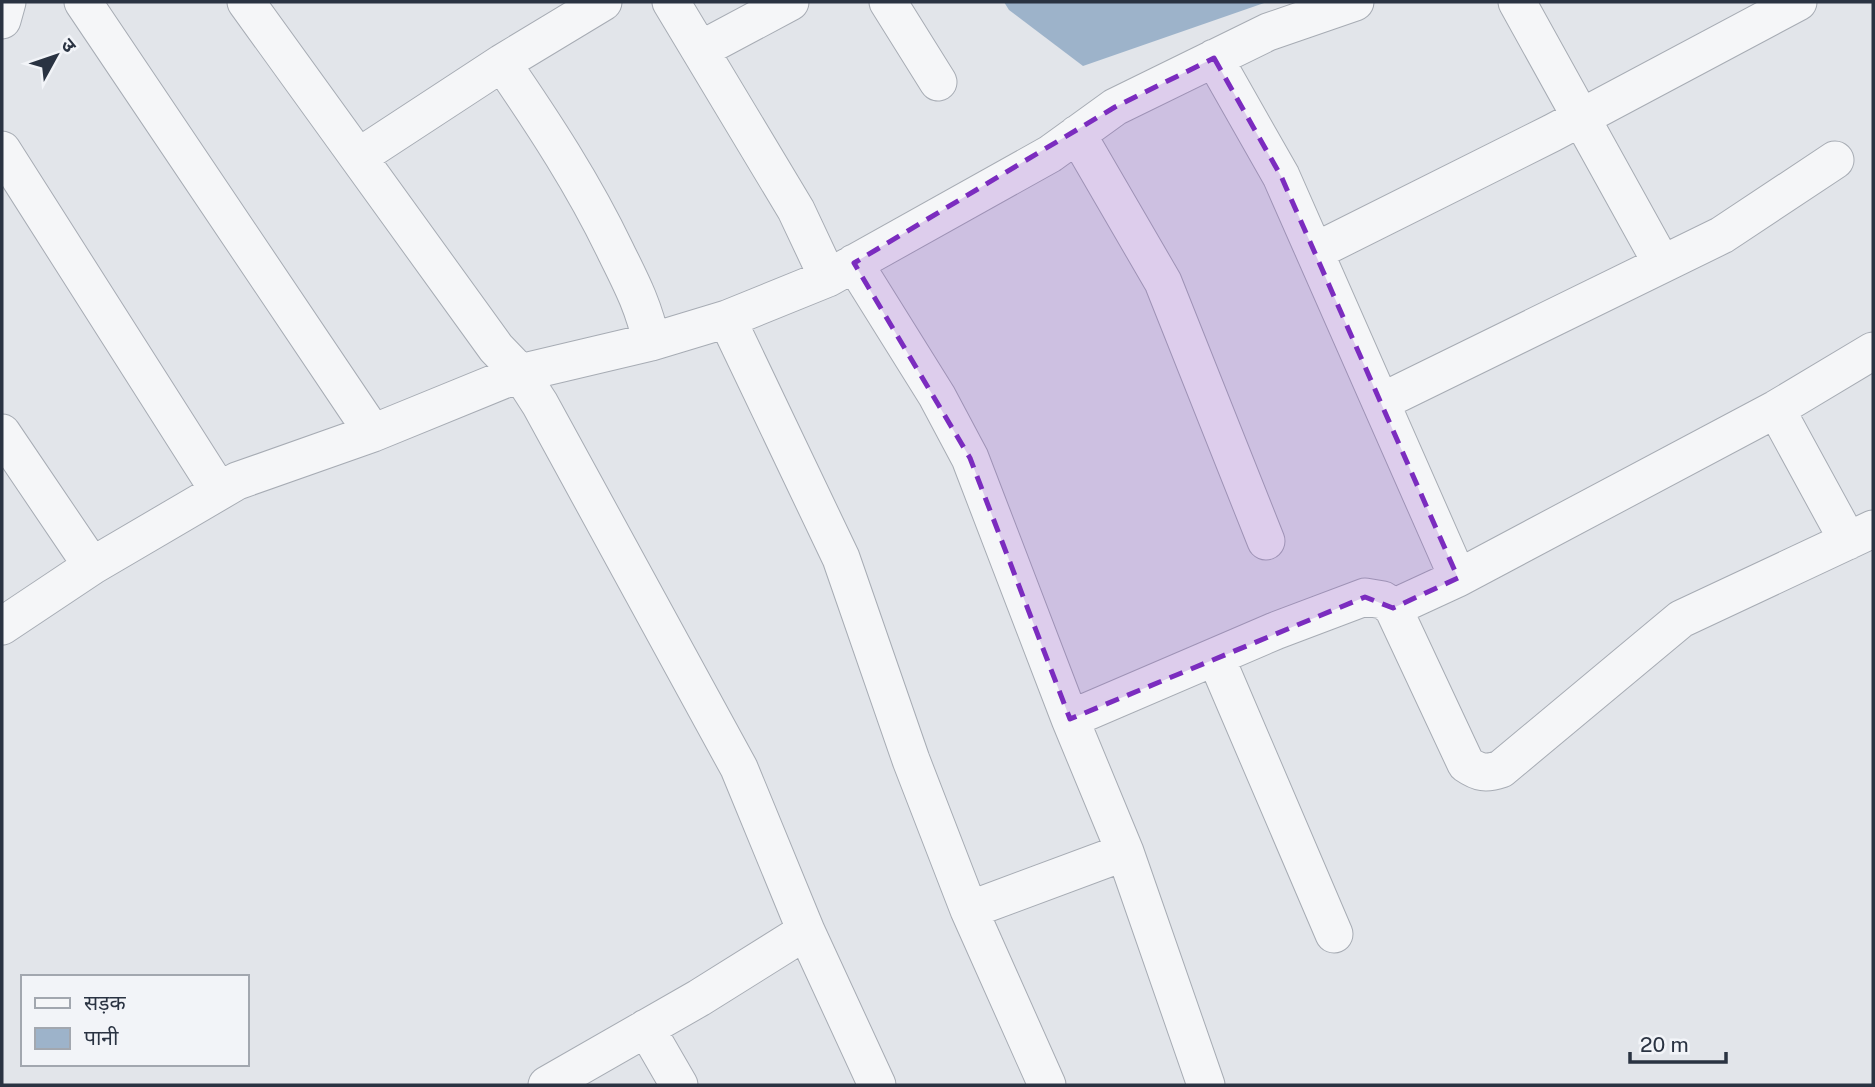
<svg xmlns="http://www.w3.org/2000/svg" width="1875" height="1087" font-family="'Public Sans','Noto Sans Devanagari',sans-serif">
	<rect width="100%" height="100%" fill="#e2e5ea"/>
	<path fill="#9db3ca" d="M1004,2H1267L1083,66L1009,10Z"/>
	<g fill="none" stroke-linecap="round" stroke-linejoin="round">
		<g stroke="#a7acb4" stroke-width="39">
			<path id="minor" d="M83,2L373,433
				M246,2L496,348L520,373L540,404L739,768L806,931L877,1085
				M671,2L796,210L828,278L1050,154L1115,107L1268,32L1355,2
				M888,2L938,82
				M1517,2L1661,262
				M2,20L7,2
				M700,50L790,2
				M502,63C544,124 584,185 616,252C631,282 645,309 651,342
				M1077,134L1163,282L1266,541
				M2,150L219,491
				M360,156L502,63L603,2
				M1316,251L1552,133L1798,2
				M854,263L937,396L970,458L1070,719L1275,631L1365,597L1383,600L1393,608L1458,578L1281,176L1214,58
				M727,319L841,558L911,760L969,910L1047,1085
				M1381,402L1722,235L1835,160
				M1776,409L1848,541
				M2,433L92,566
				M1458,578L1776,409L1873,351
				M1393,608L1466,764C1479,773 1486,774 1501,769L1681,619L1873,529
				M2,626L92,566L237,481L373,433L520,373L651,342L727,319L828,278
				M1216,658L1334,934
				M1070,719L1125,852L1206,1085
				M969,910L1125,852
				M646,1028L679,1085
				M547,1085L699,998L806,931"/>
		</g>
		<use href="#minor" stroke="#f5f6f8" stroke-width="37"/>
	</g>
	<path fill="#7b2cbf" fill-opacity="0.2" stroke="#7b2cbf" stroke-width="5" stroke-dasharray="14 9" stroke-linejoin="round" d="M1214,58L1281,176L1458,578L1393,608L1365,597L1070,719L970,458L854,263L1115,107Z"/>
	<rect width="1875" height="1087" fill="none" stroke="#2a3342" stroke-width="7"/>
	<rect x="21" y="975" width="228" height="91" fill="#f2f4f8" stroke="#a2a7af" stroke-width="2"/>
	<rect x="35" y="998" width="35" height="10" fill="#f5f6f8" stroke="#a2a7af" stroke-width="2"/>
	<text x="84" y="1010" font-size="21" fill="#2a3342">सड़क</text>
	<rect x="35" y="1028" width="35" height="21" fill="#9db3ca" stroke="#a2a7af" stroke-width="2"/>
	<text x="84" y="1045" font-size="21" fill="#2a3342">पानी</text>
	<g transform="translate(56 56) rotate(50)" stroke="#f2f4f8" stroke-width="5" paint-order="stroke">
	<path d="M0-5L12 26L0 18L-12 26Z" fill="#2a3342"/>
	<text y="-10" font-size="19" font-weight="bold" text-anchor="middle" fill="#2a3342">उ</text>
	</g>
	<path d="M1630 1052v10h96v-10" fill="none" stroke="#2a3342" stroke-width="3.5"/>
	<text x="1640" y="1052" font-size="21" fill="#2a3342" stroke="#f2f4f8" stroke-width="5" paint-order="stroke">20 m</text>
</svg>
